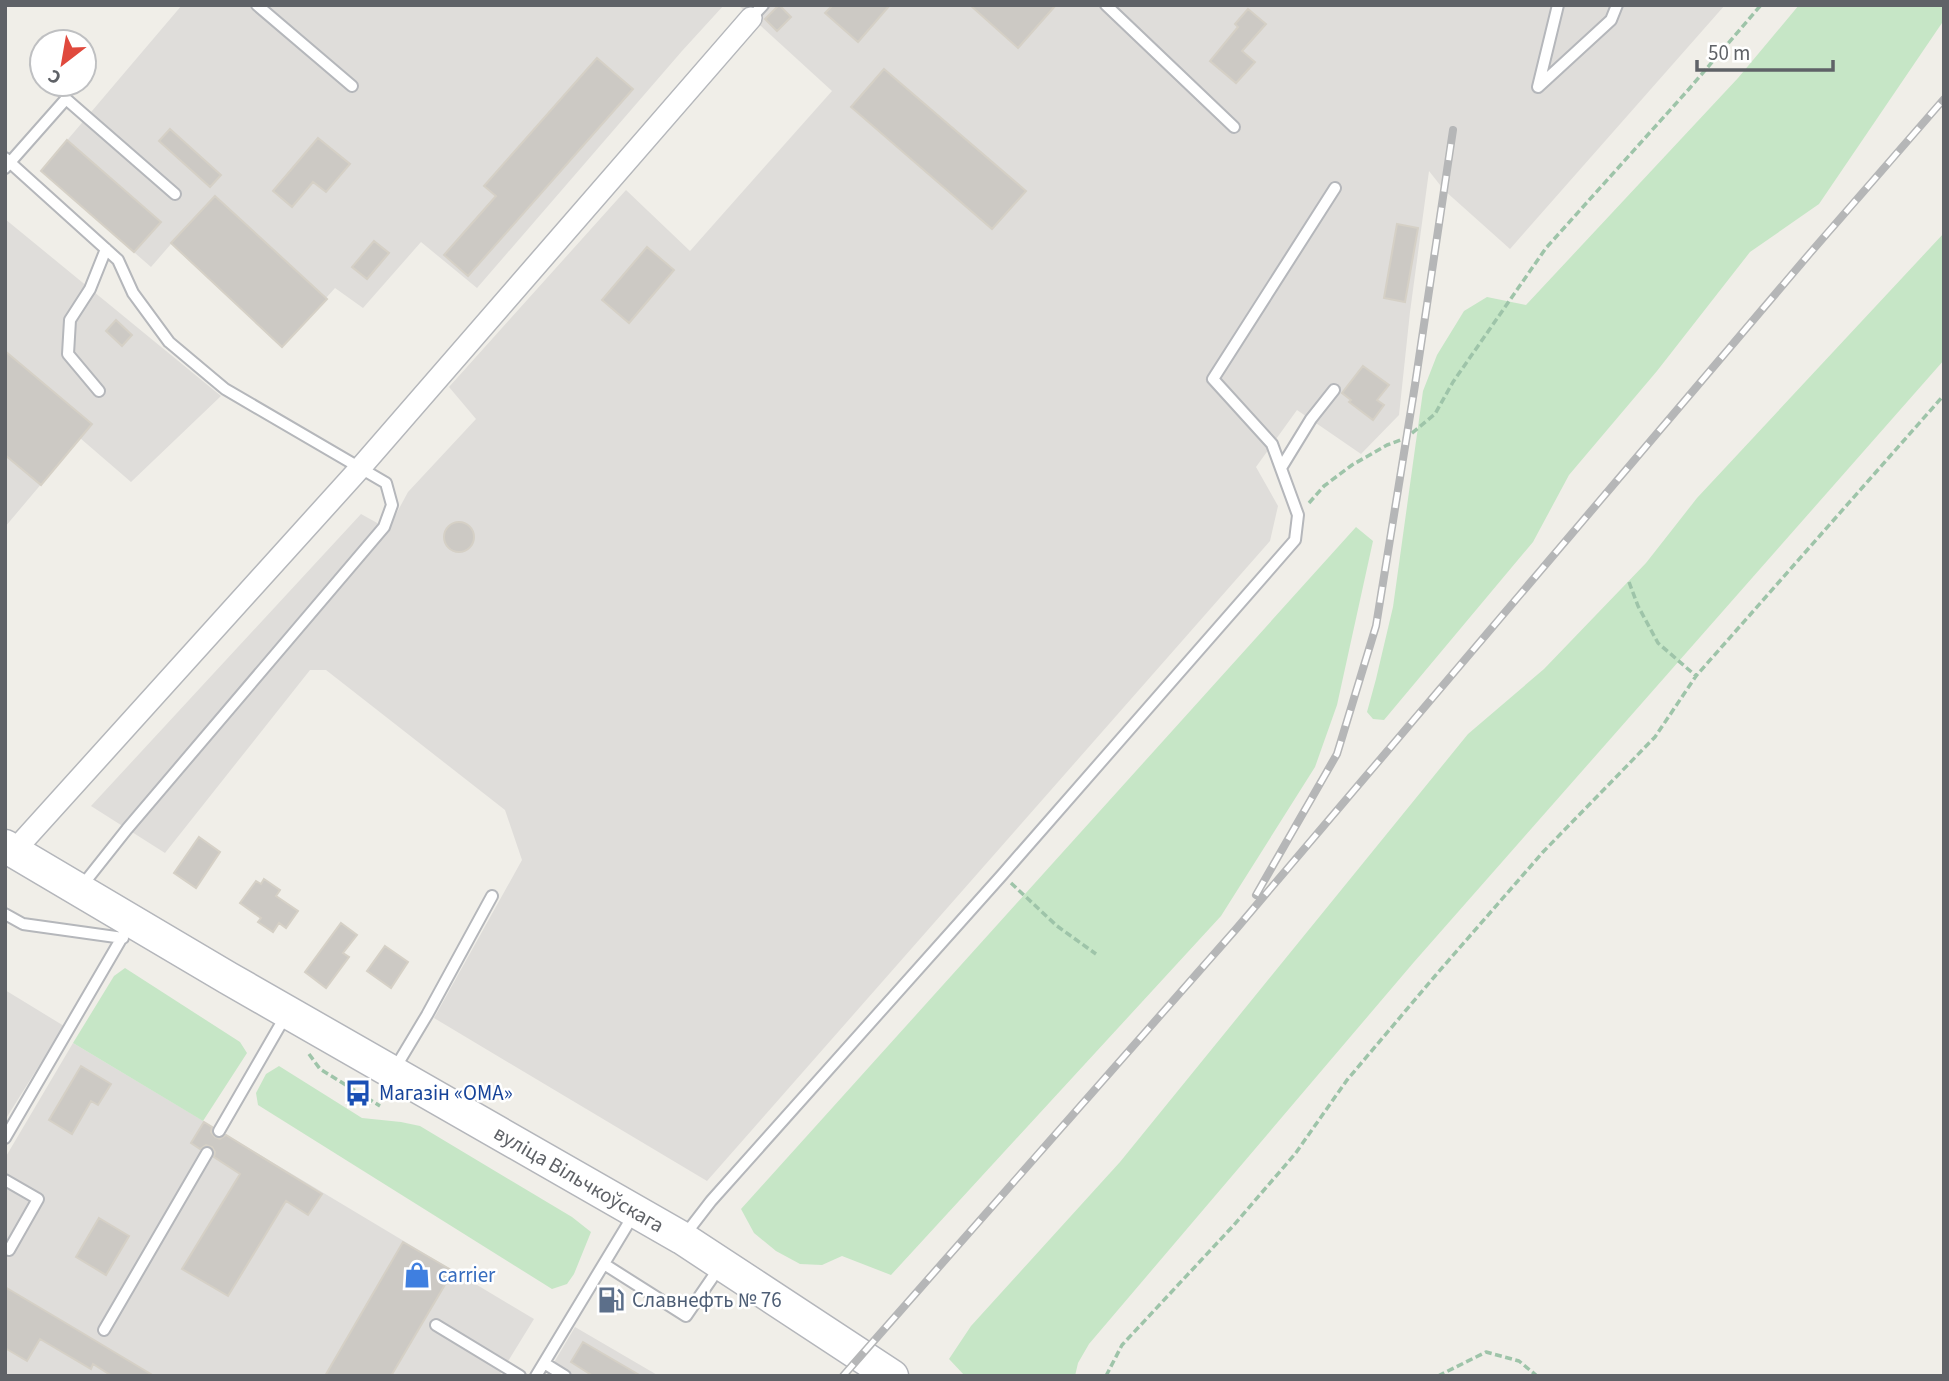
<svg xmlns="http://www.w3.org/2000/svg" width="1949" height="1381" font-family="'Source Sans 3',sans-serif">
	<rect width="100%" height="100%" fill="#f0eee8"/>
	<path fill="#dfddda" d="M182,5H724L682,51L477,288L421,242L363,308L335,288L282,347L171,244L151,267L41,171Z
		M738,5H1725L1510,249L1444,190L1429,171L1410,312L1399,415L1361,454L1297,410L1256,467L1278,506L1270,541L707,1181L434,1018L522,860L505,810L326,670H310L165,853L91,806L361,514L388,529L408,492L476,419L449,387L626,190L690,251L832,91Z
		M5,219L221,396L131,482L80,438L5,527Z
		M5,990L64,1026L5,1120Z
		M73,1043L534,1319L499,1376H5V1158Z
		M575,1327L659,1376H546Z"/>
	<path fill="#c6e6c6" d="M1799,5H1944V20L1819,204L1750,252L1657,371L1569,475L1533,542L1384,720L1373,719L1367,712L1376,679L1393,607L1423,391L1437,355L1464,311L1487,297L1526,305L1738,78Z
		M1944,233V360L1414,962L1089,1344L1078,1363L1075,1376H965L949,1359L971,1326L1120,1162L1468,734L1544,669L1646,563L1697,498Z
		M1356,527L1373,541L1337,705L1315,767L1221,916L891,1275L842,1256L822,1265L800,1264L776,1251L754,1233L741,1209Z
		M125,968L240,1042L247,1053L203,1121L73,1043L114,976Z
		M279,1066L362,1118L401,1122L420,1126L572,1217L591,1232L574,1274L567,1284L552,1289L258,1105L256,1093L266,1074Z"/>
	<path fill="#ccc9c4" stroke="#d5d0c6" stroke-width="2" d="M779,5L791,17L777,31L765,19Z
		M833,5H890L858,42L825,13Z
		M970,5H1056L1018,48Z
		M1248,9L1266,24L1242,51L1255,62L1236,83L1210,61L1238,27L1235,24Z
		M597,58L633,89L468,276L444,255L496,196L484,186Z
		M884,69L1026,191L992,229L851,107Z
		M170,129L221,175L210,187L159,141Z
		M318,138L350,164L326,192L313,182L292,207L273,191Z
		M67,140L161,222L134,252L41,171Z
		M215,196L327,299L282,347L171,243Z
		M1397,224L1418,228L1405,302L1384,298Z
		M374,241L389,253L367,279L352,267Z
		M647,247L674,270L629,323L602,300Z
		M116,320L132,335L122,346L106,331Z
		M5,351L92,424L41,485L5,455Z
		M1363,366L1389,385L1377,400L1384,405L1373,420L1349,402L1351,400L1342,393Z
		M444 537a15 15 0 1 1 30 0a15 15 0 1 1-30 0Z
		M199,837L220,852L196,888L174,873Z
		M264,879L280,890L276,896L298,911L286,928L279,923L273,932L258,922L261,918L240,903L256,881L261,884Z
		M341,923L357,935L343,953L349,957L326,988L305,972Z
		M385,946L408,962L391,988L367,971Z
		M81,1066L111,1084L98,1105L91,1101L72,1134L49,1120Z
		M204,1122L212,1127L211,1132L215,1137L220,1139L226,1135L322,1194L308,1215L286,1201L228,1296L182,1269L240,1174L214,1157L215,1152L212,1147L206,1145L200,1149L191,1143Z
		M99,1218L129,1236L106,1275L76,1257Z
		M403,1242L453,1271L391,1376H325Z
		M5,1287L74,1328L154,1376H112L93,1364L91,1369L40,1339L27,1361L5,1348Z
		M619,1294L620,1311L603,1312L602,1295Z
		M583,1342L641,1376H593L571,1362Z"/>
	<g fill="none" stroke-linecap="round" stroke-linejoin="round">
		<g stroke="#b5b7bb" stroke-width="14">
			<path id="lane" d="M257,5L352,86
				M1106,5L1234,127
				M1558,5L1538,87L1611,20L1617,5
				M751,18L763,5
				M5,158L118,260L133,293L169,342L225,389L386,483L392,505L384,527L127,829L81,887
				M5,168L66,99L175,194
				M99,391L68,354L70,320L90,289L106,249
				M1281,468L1311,419L1334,390
				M5,914L23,924L123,938
				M394,1070L427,1015L492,896
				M219,1131L286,1015
				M5,1138L131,922
				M5,1180L38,1199L9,1250
				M684,1236L711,1201L1002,875L1295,540L1298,515L1272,444L1213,379L1335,188
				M604,1264L686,1316L719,1268
				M436,1325L520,1376
				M104,1330L207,1153
				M544,1363L565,1376
				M536,1376L634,1214"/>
		</g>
		<g stroke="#b5b7bb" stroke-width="24">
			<path id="street" d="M14,851L361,467L751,18"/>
		</g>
		<g stroke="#b4b6bb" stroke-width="35">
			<path id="secondary" d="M5,846L228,978L682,1238L892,1376"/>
		</g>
		<path stroke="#9ec4a9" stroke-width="3.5" stroke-dasharray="7 3.5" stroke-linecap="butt" d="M1309,503L1324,486L1352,465L1387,445L1406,438L1435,414L1453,382L1546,248L1689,89L1761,5
			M1629,582L1638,606L1658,643L1696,676
			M1011,883L1057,926L1096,954
			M309,1054L320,1069L380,1106
			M1106,1376L1122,1345L1233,1226L1295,1154L1347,1080L1435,976L1543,852L1655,737L1696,676L1944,395
			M1438,1376L1486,1352L1519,1361L1537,1376"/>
		<use href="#lane" stroke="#fff" stroke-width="10"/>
		<use href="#street" stroke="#fff" stroke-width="21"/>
		<use href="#secondary" stroke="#fff" stroke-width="32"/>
		<g stroke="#b5b6b7" stroke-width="8">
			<path id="rail" d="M1256,895L1337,754L1376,626L1415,385L1453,130
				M843,1376L1237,928L1811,252L1944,99"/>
		</g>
		<use href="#rail" stroke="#fff" stroke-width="5" stroke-dasharray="16" stroke-linecap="butt"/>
	</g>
	<defs>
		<g id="bus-bare" transform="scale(2.1)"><path d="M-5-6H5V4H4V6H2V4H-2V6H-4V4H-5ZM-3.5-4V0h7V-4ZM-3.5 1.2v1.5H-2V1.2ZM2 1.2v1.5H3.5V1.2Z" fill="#1a4fb4" stroke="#fff" stroke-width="2.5" paint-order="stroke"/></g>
		<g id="shop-bare" transform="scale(2.1)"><path d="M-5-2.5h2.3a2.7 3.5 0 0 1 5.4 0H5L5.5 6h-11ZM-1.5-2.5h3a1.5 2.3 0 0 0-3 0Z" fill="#3f7fe0" stroke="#fff" stroke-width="2.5" paint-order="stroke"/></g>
		<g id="fuel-bare" transform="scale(2.1)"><path d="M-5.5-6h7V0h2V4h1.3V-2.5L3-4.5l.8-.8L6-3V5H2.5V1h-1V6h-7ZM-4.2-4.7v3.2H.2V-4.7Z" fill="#5c6f8a" stroke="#fff" stroke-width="2.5" paint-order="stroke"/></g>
	</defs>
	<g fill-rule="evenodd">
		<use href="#bus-bare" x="358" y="1093"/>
		<use href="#shop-bare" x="417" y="1275"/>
		<use href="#fuel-bare" x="611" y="1300"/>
	</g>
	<g text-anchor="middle" stroke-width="5" stroke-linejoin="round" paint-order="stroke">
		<g font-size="21" fill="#164399" stroke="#fff" text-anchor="start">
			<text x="379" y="1100">Магазін «ОМА»</text>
		</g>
		<g font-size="21" fill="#5f6267" stroke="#fff">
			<text transform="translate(579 1179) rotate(30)" y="7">вуліца Вільчкоўскага</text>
		</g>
		<g font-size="21" fill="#366cbe" stroke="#fff" text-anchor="start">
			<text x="438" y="1282">carrier</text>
		</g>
		<g font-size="21" fill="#4e5e75" stroke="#fff" text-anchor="start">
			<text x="632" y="1307">Славнефть № 76</text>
		</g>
	</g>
	<rect width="1949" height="1381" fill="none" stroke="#5f6267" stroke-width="14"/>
	<g transform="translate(63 63) rotate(211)"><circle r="33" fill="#ffffff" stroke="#bfc0c2" stroke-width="2"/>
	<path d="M0-5L12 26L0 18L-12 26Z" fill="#e0493d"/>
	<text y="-10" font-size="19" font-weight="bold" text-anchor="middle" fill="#5f6267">С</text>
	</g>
	<path d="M1697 60v10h136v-10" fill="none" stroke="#5f6267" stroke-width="3.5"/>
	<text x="1708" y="60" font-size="21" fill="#5f6267" stroke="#ffffff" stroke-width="5" paint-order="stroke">50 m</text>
</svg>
